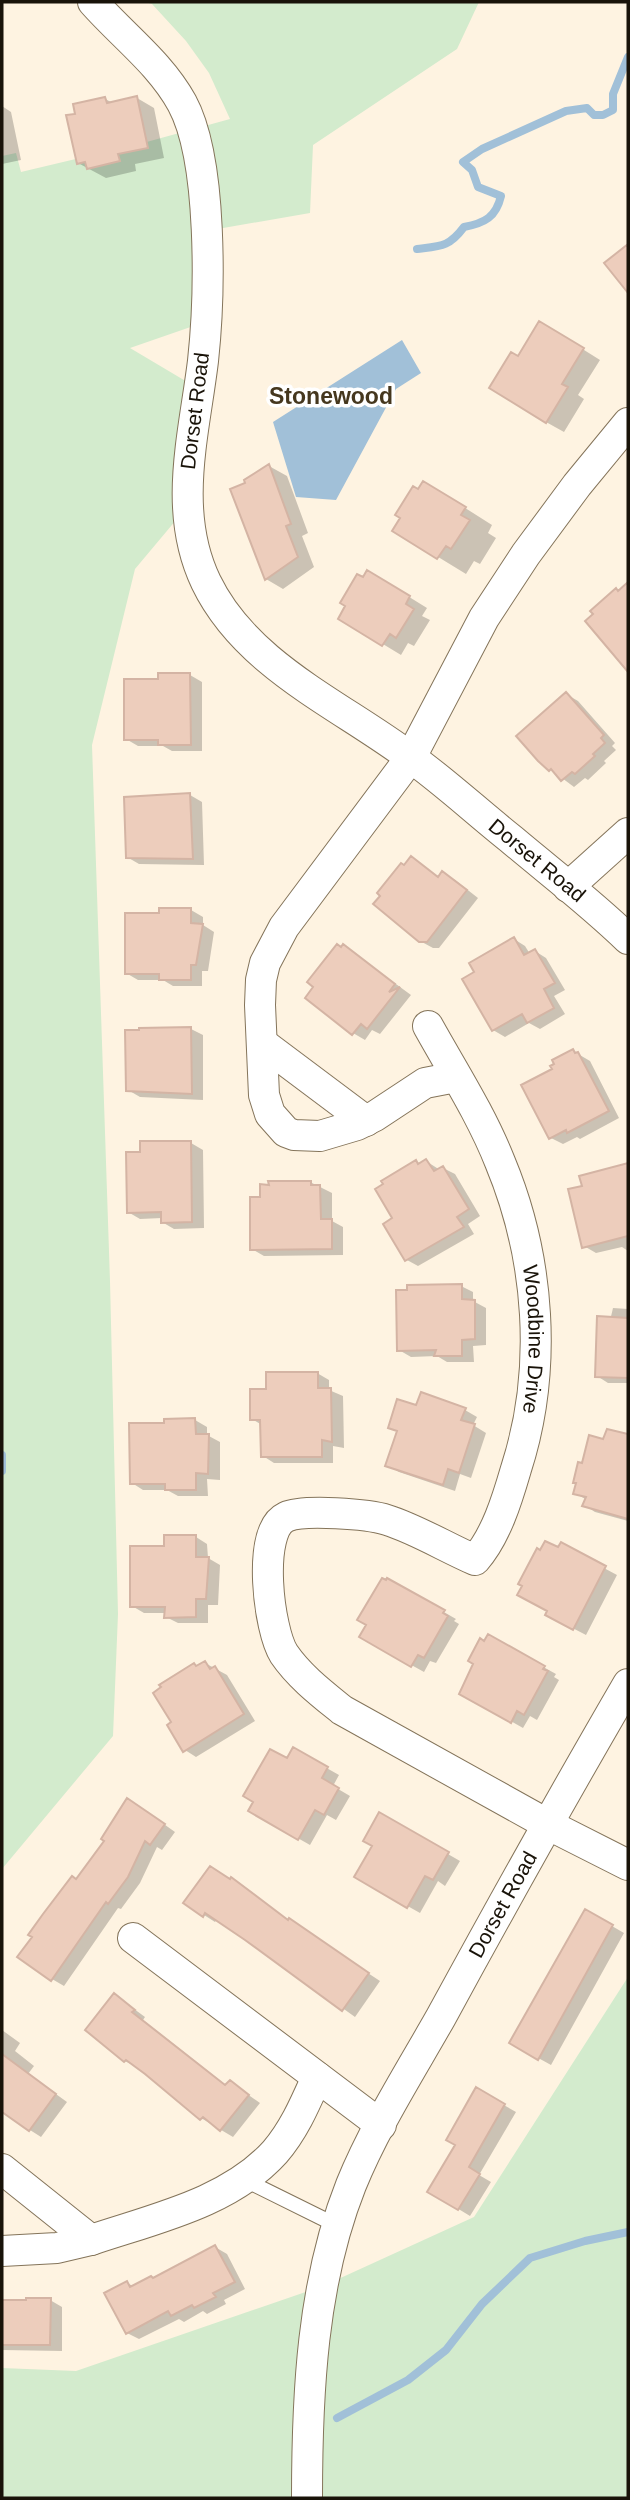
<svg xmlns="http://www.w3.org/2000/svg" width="630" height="2500" font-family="Helvetica,sans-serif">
	<rect width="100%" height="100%" fill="#fef3e1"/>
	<path fill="#d3ebcd" d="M145,2H479L457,49L313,145L310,213L206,231L205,322L130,348L199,389L187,507L135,569L92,745L110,1281L118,1614L113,1736L2,1869V156L16,153L21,172L143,143L230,119L209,73L186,41L152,4Z
		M628,1977V2498H2V2368L76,2371L323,2286L474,2217Z"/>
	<path fill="#a1c0d8" d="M402,340L421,373L396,389L336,500L296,497L273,422Z"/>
	<path fill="#0003" d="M137,98L154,108L164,158L135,164L136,171L106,178L78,163L105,99L113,103Z
		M2,106L11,112L21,160L2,164Z
		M557,333L600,360L578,395L584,399L564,432L546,422L518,358Z
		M269,466L287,476L308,533L302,536L314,567L283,589L266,579L247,484Z
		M451,499L492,525L488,533L496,538L480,564L474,561L466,574L394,530Z
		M385,582L427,608L422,616L430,620L414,646L408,643L401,655L340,618Z
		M190,675L202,682V751H172L163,746H138L126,739L160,681Z
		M566,694L578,701L615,743L612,746L616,750L604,761L606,763L588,780L585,778L574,787L550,769Z
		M190,795L202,802L204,865L139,864L127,857Z
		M412,858L440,878L443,874L455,880L478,898L439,948H433L420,941L405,867Z
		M191,910L203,917V925L214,932L208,971H202V986H173L163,980H138L126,973L161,915Z
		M514,939L525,946L530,954L535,951L546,958L565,990L554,996L565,1014L540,1029L529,1023L505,1037L493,1030L477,972Z
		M344,946L411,995L380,1034L372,1030L365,1040L353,1033L342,949Z
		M191,1029L203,1035V1100L140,1097L128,1090Z
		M573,1051L590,1061L619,1118L580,1139L577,1137L563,1144L551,1138L554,1070Z
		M191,1143L203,1150L204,1228L174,1229L162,1222V1218L140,1219L128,1212L141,1154Z
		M426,1161L440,1170L443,1168L455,1174L480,1216L468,1224L474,1234L418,1266L407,1260L394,1219L416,1162L420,1164Z
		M628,1165V1251L622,1247L596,1253L584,1246V1187L581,1177Z
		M310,1182L332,1193V1221L343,1227V1255L264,1256L252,1249L262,1199Z
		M461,1286L473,1292V1301L486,1308V1345L473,1346L474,1362H447L437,1356L411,1357L399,1350Z
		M613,1308L628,1309V1383H608L597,1376Z
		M317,1373L329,1380V1390L343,1396L344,1448L333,1446V1463H274L263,1456L262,1425L252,1419Z
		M422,1395L465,1410L477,1417L473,1425L486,1433L471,1478L460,1474L455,1491L399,1472L387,1465L398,1432L390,1427L417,1407Z
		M195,1420L207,1427V1435L220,1442V1480L207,1479L208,1496H178L167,1490H143L132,1483L166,1424Z
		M608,1431L628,1436V1521L595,1512L584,1505L587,1500L575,1493L583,1465L604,1441Z
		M196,1537L207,1544L208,1558L220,1565L218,1605H208V1623H178L166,1617V1613H144L132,1606L166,1548Z
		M561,1545L617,1575L586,1635L559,1621L524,1585Z
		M388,1580L456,1619L454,1621L459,1624L436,1663L430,1661L424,1672L361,1637Z
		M489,1637L556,1674L554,1677L559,1680L537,1720L530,1716L523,1728L461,1693Z
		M205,1663L227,1675L255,1721L196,1757L185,1750L174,1723L194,1665L198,1667Z
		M293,1749L339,1775L333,1786L350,1796L336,1820L327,1815L310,1845L250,1811Z
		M140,1807L175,1832L162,1850L157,1847L140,1883L121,1909L118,1908L64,1986L52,1979L34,1937Z
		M380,1815L460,1861L445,1886L438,1881L420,1913L356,1877L374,1846Z
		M186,1902L289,1921L380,1981L355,2017L246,1939L217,1919L215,1922L204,1915Z
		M586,1911L624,1933L551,2065L511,2043Z
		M115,1995L145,2017L143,2020L227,2086L230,2082L260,2103L233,2137L201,2118L146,2072L125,2061Z
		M2,2030L20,2043L15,2051L34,2066L28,2074L67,2102L41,2137L30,2130L16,2108L2,2097Z
		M477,2090L516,2112L479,2175L491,2182L470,2216L429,2191L458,2145Z
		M215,2247L227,2254L245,2289L224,2300L226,2304L207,2314L203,2311L184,2322L179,2319L139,2339L127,2333V2283L135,2287L154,2280Z
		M50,2300L62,2307V2351L2,2350V2301Z"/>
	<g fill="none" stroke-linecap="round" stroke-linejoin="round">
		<path stroke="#a1c0d8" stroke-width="8" d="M417,249C441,246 449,247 464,227C485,223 496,217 501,196L478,187L472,170L463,162L482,149L566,111L587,108L594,115H603L613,110V94L628,57
			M2,1455V1471
			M337,2418L408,2380L446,2350L482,2304L530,2258L585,2241L628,2232"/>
	</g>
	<path fill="#edcdbc" stroke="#d4b4a4" stroke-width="2" d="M137,96L148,148L118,154L120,161L87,169L85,162L77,164L66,115L75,114L73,104L105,97L107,103Z
		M628,244V293L604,263Z
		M539,321L584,348L562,384L568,387L546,423L489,388L511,352L518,356Z
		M269,464L291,524L286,526L298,557L265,580L230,489L245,483L244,480Z
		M423,481L466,507L461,515L470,520L451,549L446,546L437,559L392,531L400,518L395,515L413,486L418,489Z
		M367,570L410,596L406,604L414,609L396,638L390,634L382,646L338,619L345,606L340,603L357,574L363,577Z
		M628,582V672L585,621L593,614L590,611L616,588L618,591Z
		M158,673H190L191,745H158V740H124V679H158Z
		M566,692L604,735L601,738L605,743L593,754L595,756L575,774L572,772L561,781L551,769L549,771L538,761L516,736Z
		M190,793L193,859L126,858L124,797Z
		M411,856L438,877L442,871L467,890L427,942H419L373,904L380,896L377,893L401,863L404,865Z
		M159,908H191V923L203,924L196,965H191V980H159V974H125V913H159Z
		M514,937L524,955L535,949L555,983L544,989L554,1008L527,1023L522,1014L492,1031L462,979L474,972L469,963Z
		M337,944L341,947L343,944L395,984L389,992L400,987L367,1029L361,1024L352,1035L305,998L313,987L307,982Z
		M191,1027L192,1094L126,1091L125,1030H139V1028Z
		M573,1049L575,1053L578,1052L609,1111L567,1133L566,1130L549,1139L521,1085L552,1069L550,1066L554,1064L552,1060Z
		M140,1141H191L192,1222L161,1223V1212L127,1213L126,1152H140Z
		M426,1159L434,1171L443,1166L469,1209L457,1217L464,1227L405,1261L383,1224L392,1218L375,1189L383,1184L381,1181L416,1160L418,1164Z
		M628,1163V1236L582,1248L568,1189L582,1186L579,1176Z
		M268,1181H311V1185H320L321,1219H332V1249L250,1250V1197H260V1184L269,1185Z
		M462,1284V1299L475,1300V1339L462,1340V1356H434L436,1350L397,1351L396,1290H407V1285Z
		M597,1316L628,1318V1378L595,1377Z
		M266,1372H318V1388H331L332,1442L322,1440V1457H261L260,1420H250V1389H266Z
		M421,1392L466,1408L461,1420L475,1424L459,1473L448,1469L443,1485L385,1466L397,1431L388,1428L397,1399L416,1405Z
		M195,1418L196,1434H209L208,1474L196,1473V1490H165V1484H130L129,1423H164V1419Z
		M607,1429L628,1434V1519L582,1506L586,1497L573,1494L576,1483H573L578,1462L582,1463L589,1435L603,1439Z
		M164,1535H196V1557H209L206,1599H196V1617L164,1618L165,1607H130V1546H164Z
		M545,1541L558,1547L561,1542L606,1566L573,1630L545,1615L547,1611L517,1595L522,1586L518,1584L537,1548L540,1550Z
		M382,1578L386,1580L387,1578L445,1610L443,1613L448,1616L424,1658L418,1655L411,1667L359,1637L366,1625L357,1620Z
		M488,1634L545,1666L543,1669L548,1671L524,1715L517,1711L511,1723L459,1694L473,1664L468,1661L480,1638L484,1641Z
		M205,1661L210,1669L215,1666L244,1714L183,1752L167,1725L171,1722L153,1693L161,1687L159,1685L194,1663L196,1666Z
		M293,1747L328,1767L322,1778L339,1788L324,1815L315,1810L298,1840L248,1811L253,1802L243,1796L270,1749L287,1758Z
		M127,1798L165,1824L150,1845L145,1841L128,1877L108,1904L106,1902L51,1981L17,1957L32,1937L28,1935L43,1914L72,1876L76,1879L104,1841L101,1839Z
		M379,1812L449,1852L433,1880L425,1876L407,1908L354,1877L372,1846L363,1841Z
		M210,1866L230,1879L231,1877L288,1920L289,1918L369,1973L342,2011L245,1940L205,1913L203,1917L183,1903Z
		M585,1909L613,1925L538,2060L509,2043Z
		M114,1993L135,2010L132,2012L225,2085L230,2080L249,2095L220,2131L203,2117L200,2120L145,2074L126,2060L124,2062L85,2030Z
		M2,2054L56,2094L29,2131L2,2112Z
		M476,2087L505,2104L469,2167L480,2174L458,2210L427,2192L455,2145L446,2140Z
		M215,2245L235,2282L213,2293L216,2297L194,2308L192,2305L171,2316L168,2311L126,2334L104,2293L127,2281L130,2287L151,2276L153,2278Z
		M26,2298H51L50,2345H2V2300H26Z"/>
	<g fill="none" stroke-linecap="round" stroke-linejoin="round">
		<g stroke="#84745a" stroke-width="16">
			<path id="service" d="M243,2179L338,2226"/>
		</g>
		<g stroke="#84745a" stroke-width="32">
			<g id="minor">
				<path id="s1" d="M93,2C123,36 160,63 182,103C213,160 210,296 203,361C194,435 172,511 206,582C246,665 339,704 410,757C445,782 477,812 511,839C550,872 591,903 628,939"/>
				<path d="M568,887L628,833"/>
				<path id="s2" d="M428,1026C453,1071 481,1114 500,1162C540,1258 548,1370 516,1469C507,1500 496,1536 475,1560C447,1548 416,1529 387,1520C369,1514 303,1509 286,1517C256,1531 269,1631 284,1654C299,1676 321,1693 342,1710L547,1824L628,1865"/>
				<path d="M262,1043L366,1121"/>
				<path d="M456,1077L425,1083L375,1116L357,1125L320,1136L294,1135L286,1132L270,1114L264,1095L260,1005L261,980L265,963L284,927L411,757L484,618L526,554L577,485L628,423"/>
				<path d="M133,1938L381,2125"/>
				<path d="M2,2169L91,2240L57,2248L2,2251"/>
				<path d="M91,2240C153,2219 229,2203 275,2152C294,2130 305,2104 317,2077"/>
				<path id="s3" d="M307,2498C307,2394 312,2283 351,2185C374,2128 411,2070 441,2017C502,1905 564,1794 628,1684"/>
			</g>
		</g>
		<use href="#service" stroke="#fff" stroke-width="14"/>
		<use href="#minor" stroke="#fff" stroke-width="30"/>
	</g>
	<g text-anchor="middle" stroke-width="7" stroke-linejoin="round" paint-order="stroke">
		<g font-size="21" fill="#191309" stroke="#fff">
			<text transform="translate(195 411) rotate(-83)" y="7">Dorset Road</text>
			<text dy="7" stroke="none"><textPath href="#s1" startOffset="1057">Dorset Road</textPath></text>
			<text dy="7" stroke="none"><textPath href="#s2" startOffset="336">Woodbine Drive</textPath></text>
			<text dy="7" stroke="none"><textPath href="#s3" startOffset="637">Dorset Road</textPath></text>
		</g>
		<g font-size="23" font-weight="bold" fill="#45371e" stroke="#fff">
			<text x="331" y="404">Stonewood</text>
		</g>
	</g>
	<rect width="630" height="2500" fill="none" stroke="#191309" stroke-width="7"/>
</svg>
